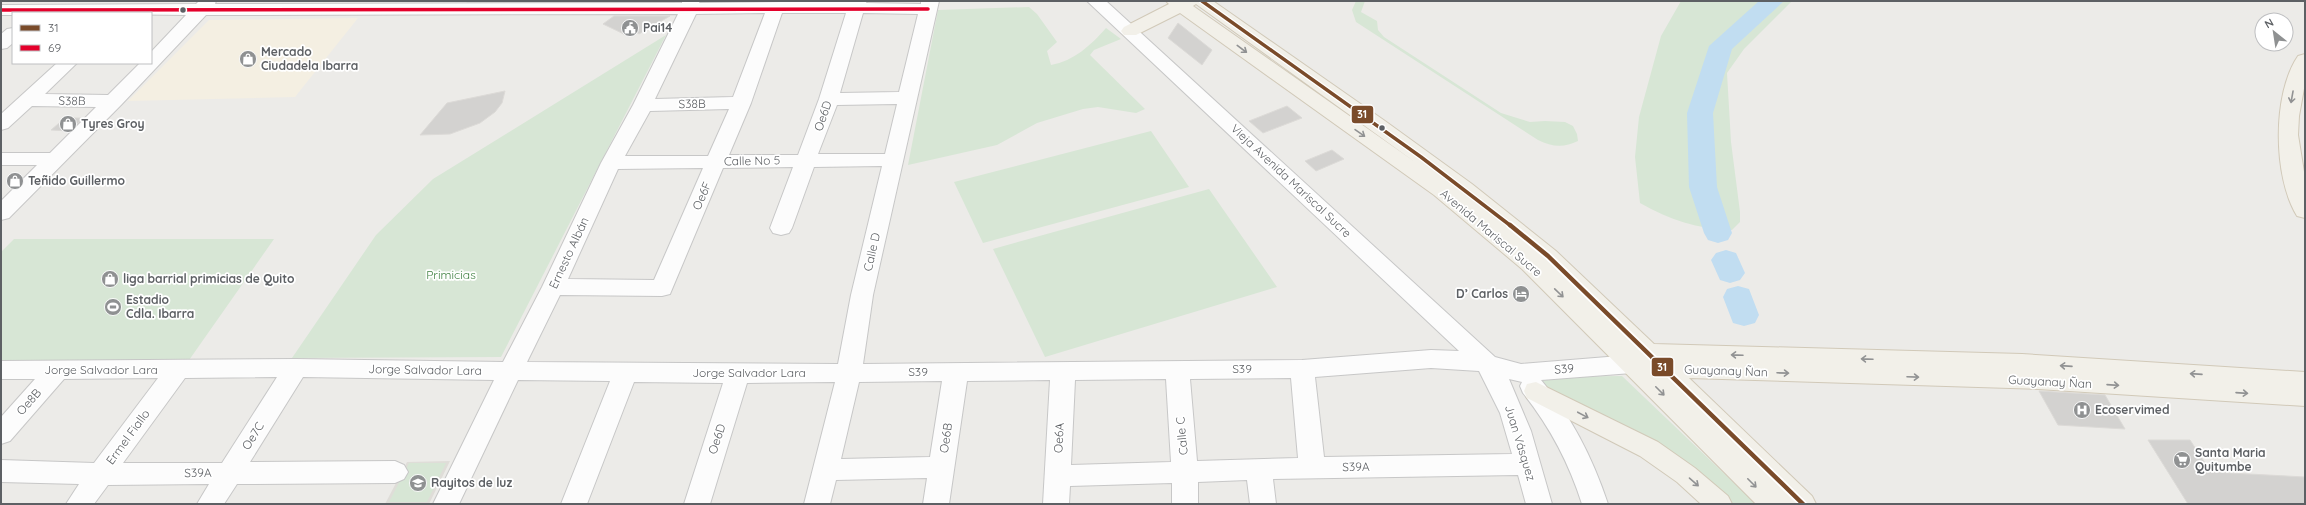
<svg xmlns="http://www.w3.org/2000/svg" width="2306" height="505" font-family="Quicksand,sans-serif">
	<rect width="100%" height="100%" fill="#ecebe8"/>
	<path fill="#f4efe2" d="M358,18L295,97L128,101L209,20Z"/>
	<path fill="#dfddd8" d="M467,1H677L674,3L466,4Z
		M450,461L429,504H385L407,462Z"/>
	<path fill="#d7e6d5" d="M1356,1H1365L1361,12L1377,21L1378,30L1384,37L1501,113L1530,122L1545,121L1565,122L1573,126L1577,134L1578,141C1564,148 1552,147 1538,140L1356,22L1352,10Z
		M1681,1H1792L1744,49L1727,73L1731,142L1740,212V222L1732,230C1697,229 1670,220 1640,203L1635,157L1639,117L1661,36Z
		M1029,7L1037,14L1057,42L1047,51L1051,65C1074,61 1091,45 1106,28L1121,39L1094,50L1090,55L1145,109L1136,113L1098,107L1083,109L1037,123L997,145L908,165L938,10Z
		M666,35L501,357L292,358L376,235L433,179Z
		M1151,131L1189,187L983,243L954,182Z
		M1209,189L1277,287L1045,357L993,249Z
		M14,239H274L187,363L1,364V252Z
		M1622,376L1756,504H1727L1599,418L1531,377Z
		M409,463H446L427,502H389Z"/>
	<g fill="none" stroke-linecap="round" stroke-linejoin="round">
		<path fill="#c1ddf1" fill-rule="evenodd" d="M1759,1H1784L1732,49L1713,113L1717,187L1732,233L1728,240L1718,243L1708,240L1704,233L1689,187L1687,113L1709,46Z
			M1726,250L1736,253L1745,273L1740,280L1730,283L1720,280L1711,260L1716,253Z
			M1738,286L1749,289L1759,315L1755,323L1744,326L1733,323L1723,297L1727,289Z"/>
	</g>
	<path fill="#d3d2d0" stroke="#dcdad7" d="M614,16H670L639,34L636,32L628,36L603,24Z
		M1178,23L1212,50L1202,65L1168,38Z
		M505,91L502,103L495,112L480,123L450,134L420,135L447,103Z
		M1287,106L1302,118L1263,133L1249,121Z
		M65,118H83L70,131L51,130Z
		M1332,150L1344,159L1316,171L1305,161Z
		M2039,391L2105,395L2125,429L2058,425Z
		M2148,440H2190L2211,472L2305,477V504H2188Z"/>
	<g fill="none" stroke-linecap="round" stroke-linejoin="round">
		<g stroke="#c7c7c7" stroke-width="2">
			<path id="minor" d="M199,1H216L215,4L682,3V1H700L699,3L867,1L866,3L921,4V1H939L873,295L863,364L1302,360L1431,350L1459,351L1087,1H1106L1495,357L1521,364L1632,355L1641,358L1644,364L1641,370L1632,373L1541,380C1572,417 1593,459 1608,504H1582C1569,463 1550,427 1523,393L1520,386L1522,382L1509,379L1531,431L1552,504H1526L1518,475L1273,479L1276,504H1250L1247,480L1198,482V504H1172V483L1070,486L1069,504H1043L1050,380L967,381L949,504H923L927,478L836,480L830,504H804L835,382L747,383L710,504H684L723,383L634,382L587,504H561L610,381L518,380L459,504H433L494,380L303,377L250,462L395,461L404,465L408,472L404,479L395,483L237,484L224,504H197L209,484L108,485L94,504H66L79,484L1,482V460L94,463L158,378L64,379L10,441L1,444V417L35,379H1V361L296,359L503,362L542,287L601,163L633,105L678,14L206,15L121,105L9,218L1,220V201L37,165H1V153H50L96,107L32,106L8,128L1,130V114L57,63H77L45,94L108,95L140,63H151V52L186,15L13,13V15H1V5L196,4ZM765,13L733,97L655,99L696,14ZM782,13H846L819,99L798,155H729L751,103ZM863,13L918,14L899,92L840,93ZM897,104L885,154H818L837,105ZM729,109L708,156H625L650,111ZM882,166L851,295L838,364L527,362L560,295L662,296L670,294L723,168L793,167L770,228L773,233L781,235L789,233L792,228L814,167ZM703,168L654,280L568,279L618,169ZM1431,368L1479,371L1500,413L1512,454L1324,457L1315,377ZM277,377L222,463H123L185,378ZM1291,378L1298,458L1197,461L1190,379ZM1166,379L1171,462L1071,465L1075,380ZM942,381L930,457L841,459L859,382Z
				M13,28V43L7,48L1,49V34L7,29Z"/>
		</g>
		<g stroke="#d1c9b8" stroke-width="2">
			<path id="major" d="M1166,1H1213L1385,121L1472,184L1556,251L1654,344L2022,354L2305,372V406L2038,389L1689,378L1812,496L1816,504H1756L1522,269L1434,195L1180,13L1136,35H1124L1121,31L1124,27L1169,4ZM1196,4L1415,162L1193,6Z
				M2305,54V83L2299,116L2298,135L2305,178V218L2297,216C2273,177 2272,94 2298,56Z
				M1536,382L1658,442L1695,468L1728,496L1732,504H1701L1677,482L1640,456L1527,398L1524,391L1527,384Z"/>
		</g>
		<use href="#minor" fill="#fcfcfc" fill-rule="evenodd"/>
		<use href="#major" fill="#f2f0e9" fill-rule="evenodd"/>
		<g stroke="#fff" stroke-width="6">
			<path id="bus-1-far1" d="M1202,1L1421,157L1511,226"/>
		</g>
		<g stroke="#fff" stroke-width="8">
			<path id="bus-1" d="M1510,225L1548,256L1803,504"/>
		</g>
		<g stroke="#fff" stroke-width="6">
			<path id="bus-2" d="M1,10L928,9"/>
		</g>
		<use href="#bus-1-far1" stroke="#7a4b2a" stroke-width="3.5"/>
		<use href="#bus-1" stroke="#7a4b2a" stroke-width="4.5"/>
		<use href="#bus-2" stroke="#e4002b" stroke-width="3.5"/>
	</g>
	<defs><path id="oneway-shaft" d="M-6 0H5M1.5-3L5.5 0L1.5 3" fill="none" stroke-width="1.6" stroke-linecap="round" stroke-linejoin="round"/></defs>
	<g stroke="#919293">
		<use href="#oneway-shaft" transform="translate(1242 49) rotate(37)"/>
		<use href="#oneway-shaft" transform="translate(2292 97) rotate(100)"/>
		<use href="#oneway-shaft" transform="translate(1360 133) rotate(35)"/>
		<use href="#oneway-shaft" transform="translate(1559 293) rotate(44)"/>
		<use href="#oneway-shaft" transform="translate(1737 355) rotate(-178)"/>
		<use href="#oneway-shaft" transform="translate(1867 359) rotate(-178)"/>
		<use href="#oneway-shaft" transform="translate(2066 366) rotate(-176)"/>
		<use href="#oneway-shaft" transform="translate(1783 373) rotate(2)"/>
		<use href="#oneway-shaft" transform="translate(2196 374) rotate(-176)"/>
		<use href="#oneway-shaft" transform="translate(1913 377) rotate(2)"/>
		<use href="#oneway-shaft" transform="translate(2113 385) rotate(4)"/>
		<use href="#oneway-shaft" transform="translate(1660 391) rotate(45)"/>
		<use href="#oneway-shaft" transform="translate(2242 393) rotate(4)"/>
		<use href="#oneway-shaft" transform="translate(1583 415) rotate(28)"/>
		<use href="#oneway-shaft" transform="translate(1694 482) rotate(41)"/>
		<use href="#oneway-shaft" transform="translate(1752 483) rotate(45)"/>
	</g>
	<defs>
		<g id="civic-disc" transform="scale(0.9)"><circle r="9.5" fill="#8f9192" stroke="#fff"/><path d="M-.6-6.5H3V-4.5H.6V-3L4-1V1h2V6H-6V1h2V-1L-.6-3ZM-1.2 2.5V6h2.4V2.5Z" fill="#fff"/></g>
		<g id="shop-disc" transform="scale(0.9)"><circle r="9.5" fill="#8f9192" stroke="#fff"/><path d="M-5-2.5h2.3a2.7 3.5 0 0 1 5.4 0H5L5.5 6h-11ZM-1.5-2.5h3a1.5 2.3 0 0 0-3 0Z" fill="#fff"/></g>
		<g id="hotel-disc" transform="scale(0.9)"><circle r="9.5" fill="#8f9192" stroke="#fff"/><path d="M-6-4.5h1.5V1H6V5H4.5V3h-9V5H-6ZM-4 0a1.8 1.8 0 1 1 3.6 0ZM.5 0V-2.5h3Q6-2.5 6 0Z" fill="#fff"/></g>
		<g id="stadium-disc" transform="scale(0.9)"><circle r="9.5" fill="#8f9192" stroke="#fff"/><path d="M0-5a6.5 5 0 1 0 0 10a6.5 5 0 1 0 0-10ZM-3.5-1.8h7v3.6h-7Z" fill="#fff"/></g>
		<g id="hospital-disc" transform="scale(0.9)"><circle r="9.5" fill="#8f9192" stroke="#fff"/><path d="M-5-5h3v3.5h4V-5h3V5h-3V1.5h-4V5h-3Z" fill="#fff"/></g>
		<g id="supermarket-disc" transform="scale(0.9)"><circle r="9.5" fill="#8f9192" stroke="#fff"/><path d="M-6-5.5h2.5l.6 2H6L4.5 2H-2.5L-4.4-4H-6ZM-1.5 3.2a1.3 1.3 0 1 0 .1 0ZM3 3.2a1.3 1.3 0 1 0 .1 0Z" fill="#fff"/></g>
		<g id="school-disc" transform="scale(0.9)"><circle r="9.5" fill="#8f9192" stroke="#fff"/><path d="M0-5L7-2L0 1L-7-2ZM-4 1L0 2.5L4 1V4Q0 6-4 4Z" fill="#fff"/></g>
	</defs>
	<g fill-rule="evenodd">
		<use href="#civic-disc" x="630" y="28"/>
		<use href="#shop-disc" x="248" y="59"/>
		<use href="#shop-disc" x="68" y="124"/>
		<use href="#shop-disc" x="15" y="181"/>
		<use href="#shop-disc" x="110" y="279"/>
		<use href="#hotel-disc" x="1521" y="294"/>
		<use href="#stadium-disc" x="113" y="307"/>
		<use href="#hospital-disc" x="2082" y="410"/>
		<use href="#supermarket-disc" x="2182" y="460"/>
		<use href="#school-disc" x="418" y="483"/>
	</g>
	<g fill="#5d6064" stroke="#fff" stroke-width="1.5">
		<circle cx="183" cy="10" r="3.5"/>
		<circle cx="1382" cy="128" r="3.5"/>
	</g>
	<g text-anchor="middle" stroke-width="3.5" stroke-linejoin="round" paint-order="stroke">
		<g font-size="12" font-weight="bold" fill="#5d6064" stroke="#fff" text-anchor="start">
			<text x="643" y="32">Pai14</text>
			<text x="261" y="56">Mercado<tspan x="261" dy="14">Ciudadela Ibarra</tspan></text>
			<text x="81" y="128">Tyres Groy</text>
			<text x="28" y="185">Teñido Guillermo</text>
			<text x="123" y="283">liga barrial primicias de Quito</text>
			<text x="1508" y="298" text-anchor="end">D’ Carlos</text>
			<text x="126" y="304">Estadio<tspan x="126" dy="14">Cdla. Ibarra</tspan></text>
			<text x="2095" y="414">Ecoservimed</text>
			<text x="2195" y="457">Santa Maria<tspan x="2195" dy="14">Quitumbe</tspan></text>
			<text x="431" y="487">Rayitos de luz</text>
		</g>
		<g font-size="12" fill="#5d6064" stroke="#fff">
			<text transform="translate(72 101) rotate(1)" y="4">S38B</text>
			<text transform="translate(692 104) rotate(-1)" y="4">S38B</text>
			<text transform="translate(823 116) rotate(-71)" y="4">Oe6D</text>
			<text transform="translate(752 161) rotate(-1)" y="4">Calle No 5</text>
			<text transform="translate(1291 181) rotate(43)" y="4">Vieja Avenida Mariscal Sucre</text>
			<text transform="translate(702 196) rotate(-66)" y="4">Oe6F</text>
			<text transform="translate(1491 233) rotate(40)" y="4">Avenida Mariscal Sucre</text>
			<text transform="translate(872 252) rotate(-77)" y="4">Calle D</text>
			<text transform="translate(569 253) rotate(-65)" y="4">Ernesto Albán</text>
			<text x="1242" y="373">S39</text>
			<text transform="translate(1564 369) rotate(-4)" y="4">S39</text>
			<text x="101" y="374">Jorge Salvador Lara</text>
			<text transform="translate(425 370) rotate(1)" y="4">Jorge Salvador Lara</text>
			<text transform="translate(1726 371) rotate(2)" y="4">Guayanay Ñan</text>
			<text x="918" y="376">S39</text>
			<text x="749" y="377">Jorge Salvador Lara</text>
			<text transform="translate(2050 382) rotate(3)" y="4">Guayanay Ñan</text>
			<text transform="translate(29 402) rotate(-49)" y="4">Oe8B</text>
			<text transform="translate(253 436) rotate(-58)" y="4">Oe7C</text>
			<text transform="translate(1182 436) rotate(-95)" y="4">Calle C</text>
			<text transform="translate(128 437) rotate(-54)" y="4">Ermel Fiallo</text>
			<text transform="translate(946 438) rotate(-82)" y="4">Oe6B</text>
			<text transform="translate(1059 438) rotate(-87)" y="4">Oe6A</text>
			<text transform="translate(717 439) rotate(-72)" y="4">Oe6D</text>
			<text transform="translate(1520 443) rotate(73)" y="4">Juan Vásquez</text>
			<text transform="translate(1356 467) rotate(-1)" y="4">S39A</text>
			<text transform="translate(198 473) rotate(-1)" y="4">S39A</text>
		</g>
		<g font-size="12" fill="#408142" stroke="#fff">
			<text x="451" y="279">Primicias</text>
		</g>
	</g>
	<g stroke="#fff" stroke-width="1.5">
		<rect x="1351" y="105" width="23" height="19" rx="4" fill="#7a4b2a"/>
		<rect x="1651" y="357" width="23" height="20" rx="4" fill="#7a4b2a"/>
	</g>
	<g font-size="11" text-anchor="middle" font-weight="bold" fill="#fff">
		<text x="1362" y="118">31</text>
		<text x="1662" y="371">31</text>
	</g>
	<rect width="2306" height="505" fill="none" stroke="#5d6064" stroke-width="4"/>
	<rect x="12" y="12" width="140" height="52" fill="#ffffff" stroke="#bebfc1"/>
	<rect x="20" y="25" width="20" height="6" fill="#7a4b2a" stroke="#bebfc1"/>
	<text x="48" y="32" font-size="12" fill="#5d6064">31</text>
	<rect x="20" y="45" width="20" height="6" fill="#e4002b" stroke="#bebfc1"/>
	<text x="48" y="52" font-size="12" fill="#5d6064">69</text>
	<g transform="translate(2274 32) rotate(330)"><circle r="19" fill="#ffffff" stroke="#bebfc1"/>
	<path d="M0-3L7 15L0 10L-7 15Z" fill="#8f9192"/>
	<text y="-6" font-size="11" font-weight="bold" text-anchor="middle" fill="#5d6064">N</text>
	</g>
</svg>
